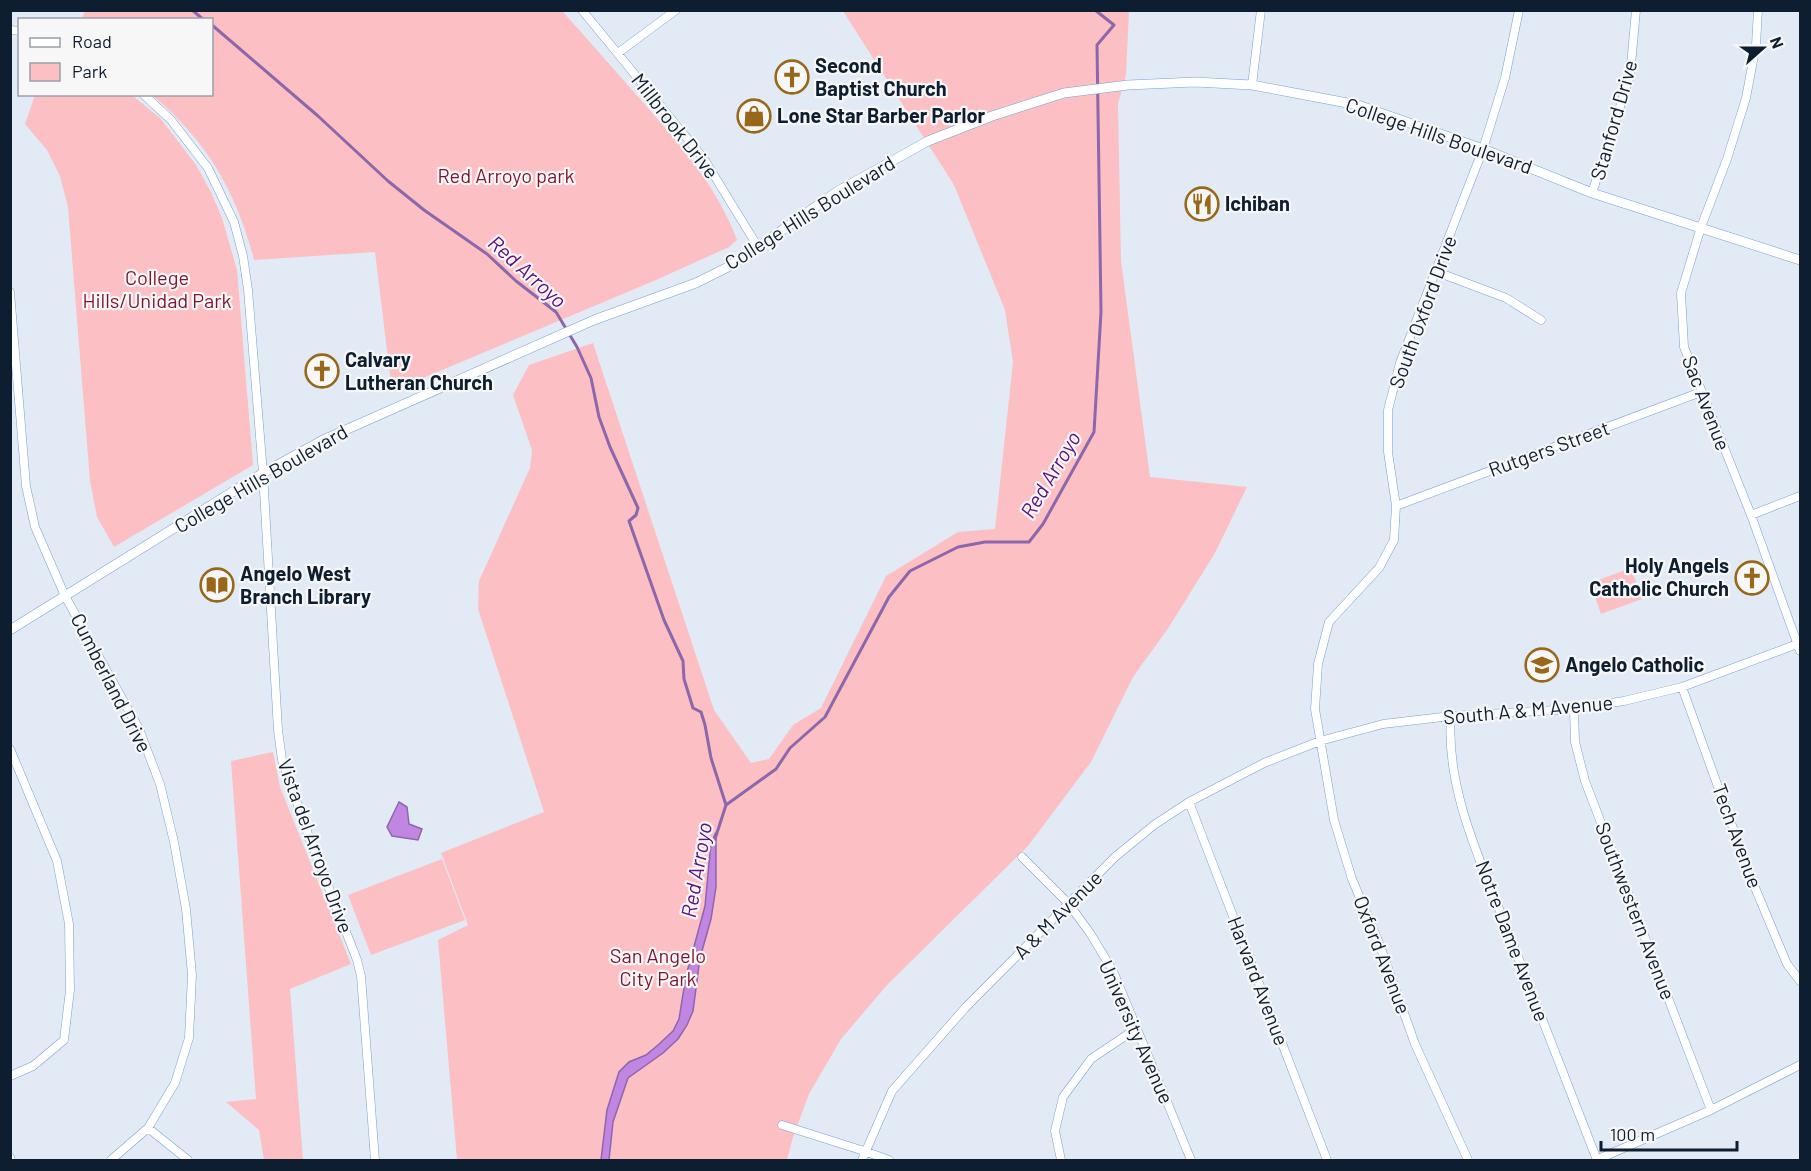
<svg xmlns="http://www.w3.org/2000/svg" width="1811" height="1171" font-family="Barlow,sans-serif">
	<rect width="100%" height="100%" fill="#e2eaf5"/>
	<path fill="#fcbfc4" d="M85,10L562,11C586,37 609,64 632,90C671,134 717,184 737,240L729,247L656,280L392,391L375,252L254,260C236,191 207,141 152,95L212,94V20L82,19Z
		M843,11H1129L1126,75L1118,104L1121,261L1150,477L1247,487L1215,553L1169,627L1133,677L1091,762L1028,846L887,985L841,1039L809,1094L793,1137L787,1160H457L438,940L468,925L441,853L544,812L478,609L479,581L530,468L532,450L513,395L529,365L593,343L714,710L751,763L769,759L793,725L821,708L886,576L958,532L995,529L1013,362L1005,310L954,185Z
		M35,95H132L161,119L196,165L211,192L222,218L237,270L253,465L114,547L97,517L90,481L68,207L60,176L47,150L25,124Z
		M1631,568L1642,599L1601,614L1590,583Z
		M273,752L280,787L351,964L290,989L303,1160H264L259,1130L226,1102L256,1099L231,761Z
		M442,859L465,920L371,955L348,895Z"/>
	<path fill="#c186e1" stroke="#8b67ac" stroke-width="1.5" d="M399,802L407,807L409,824L422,829L418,840L392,836L387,827Z
		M716,832V887L711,919L700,958L693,1011L687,1025L678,1039L663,1053L628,1078L613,1122L609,1160H601L607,1110L619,1072L629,1062L646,1055L658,1045L673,1031L679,1019L686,976L705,906L711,843Z"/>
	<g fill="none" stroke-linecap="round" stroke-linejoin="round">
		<path stroke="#8b67ac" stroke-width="3" d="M192,10L204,20
			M212,25L318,116L388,181L424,210L487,254L516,281L556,312L577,347L591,378L599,417L610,447L638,508L636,515L629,521L664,620L683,661L684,679L693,708L701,712L705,725L711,758L726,805L715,839
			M726,805L776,769L790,748L825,717L889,597L910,571L958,547L985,542H1029L1043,524L1094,432L1101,312L1097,45L1114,25L1095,10"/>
		<g stroke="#78a1d1" stroke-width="9">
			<path id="minor" d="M582,10L704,159L758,247
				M1758,10L1756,45L1746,98L1727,159L1701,227L1681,293L1684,347L1751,515L1800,651
				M10,30L20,31
				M618,53L676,10
				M1252,85L1261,10
				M143,94L171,120L208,168L234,222L243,256L248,290L263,473L278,730L282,760L309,837L357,960L361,976L375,1160
				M1592,193L1630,76L1636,10
				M1437,272L1506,298L1541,320
				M10,292L26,486L35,527L65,596L139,729L160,784L174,842L186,909L192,975L189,1038L175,1083L148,1128L111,1160
				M1396,506L1701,392
				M1751,515L1800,496
				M1682,687L1751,878L1787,964L1800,981
				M1574,709L1575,742L1585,781L1711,1110
				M1451,716C1445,791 1484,869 1511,939C1540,1012 1568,1086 1597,1160
				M10,749L57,861L69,924L70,990L64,1040L33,1066L10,1076
				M1189,802L1327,1160
				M1022,857L1068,903L1090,933L1113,971L1191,1160
				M782,1125L864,1151L889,1160
				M148,1128L188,1160
				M10,1157L11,1160
				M862,1160L892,1091L966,1007L1115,857L1154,825L1189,802L1264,763L1320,741L1383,724L1451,716L1574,709L1624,701L1682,687L1800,643
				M1061,1160L1055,1131L1063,1097L1091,1059L1137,1028
				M1468,1160L1415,1044L1379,943L1352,879L1334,820L1315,709L1318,664L1329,622L1379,568L1394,540L1396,506L1388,452V410L1400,363L1483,149L1505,78L1519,10
				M1596,1160L1711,1110L1800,1065"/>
		</g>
		<g stroke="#78a1d1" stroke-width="10">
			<path id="tertiary" d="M10,630L263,473L325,439L594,320L696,283L726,268L758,247L838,191L928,141L992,116L1064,93L1128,85L1195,82L1252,85L1358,105L1483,149L1592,193L1800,260"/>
		</g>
		<use href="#minor" stroke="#fff" stroke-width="8"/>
		<use href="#tertiary" stroke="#fff" stroke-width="9"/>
	</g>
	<defs>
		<g id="church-ring" transform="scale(1.725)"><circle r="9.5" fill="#f7f7f7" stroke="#98671a" stroke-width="1.5"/><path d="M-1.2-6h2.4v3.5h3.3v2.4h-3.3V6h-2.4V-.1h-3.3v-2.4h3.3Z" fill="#98671a"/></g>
		<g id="shop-ring" transform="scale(1.725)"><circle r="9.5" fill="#f7f7f7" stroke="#98671a" stroke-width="1.5"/><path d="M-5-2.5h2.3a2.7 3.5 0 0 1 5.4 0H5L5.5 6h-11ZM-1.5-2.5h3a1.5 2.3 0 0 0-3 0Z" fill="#98671a"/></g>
		<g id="restaurant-ring" transform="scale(1.725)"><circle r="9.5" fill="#f7f7f7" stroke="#98671a" stroke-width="1.5"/><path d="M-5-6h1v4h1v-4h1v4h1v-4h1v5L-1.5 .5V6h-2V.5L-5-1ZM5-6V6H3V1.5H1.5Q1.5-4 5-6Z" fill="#98671a"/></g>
		<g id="library-ring" transform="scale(1.725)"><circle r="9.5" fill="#f7f7f7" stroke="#98671a" stroke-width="1.5"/><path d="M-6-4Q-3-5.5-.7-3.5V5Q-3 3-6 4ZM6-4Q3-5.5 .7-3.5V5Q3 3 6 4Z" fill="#98671a"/></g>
		<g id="school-ring" transform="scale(1.725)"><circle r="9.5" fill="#f7f7f7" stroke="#98671a" stroke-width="1.5"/><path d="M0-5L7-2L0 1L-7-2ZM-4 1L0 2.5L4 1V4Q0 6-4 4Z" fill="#98671a"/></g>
	</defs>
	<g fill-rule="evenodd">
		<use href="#church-ring" x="792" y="77"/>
		<use href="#shop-ring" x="754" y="116"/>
		<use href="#restaurant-ring" x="1202" y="204"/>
		<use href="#church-ring" x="322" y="371"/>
		<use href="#church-ring" x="1752" y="578"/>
		<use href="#library-ring" x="217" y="585"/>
		<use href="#school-ring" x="1542" y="665"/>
	</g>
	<g text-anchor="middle" stroke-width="4.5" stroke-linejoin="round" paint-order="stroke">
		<g font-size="20" font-weight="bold" fill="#0e1e31" stroke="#f7f7f7" text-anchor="start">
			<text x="815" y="73">Second<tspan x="815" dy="23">Baptist Church</tspan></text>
			<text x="777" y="123">Lone Star Barber Parlor</text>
			<text x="1225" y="211">Ichiban</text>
			<text x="345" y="367">Calvary<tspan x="345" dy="23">Lutheran Church</tspan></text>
			<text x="1729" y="573" text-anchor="end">Holy Angels<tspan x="1729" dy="23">Catholic Church</tspan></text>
			<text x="240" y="581">Angelo West<tspan x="240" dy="23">Branch Library</tspan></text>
			<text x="1565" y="672">Angelo Catholic</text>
		</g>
		<g font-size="20" fill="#0e1e31" stroke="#f7f7f7">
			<text transform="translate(1614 120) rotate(-74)" y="7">Stanford Drive</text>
			<text transform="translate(675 126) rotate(52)" y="7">Millbrook Drive</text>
			<text transform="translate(1439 136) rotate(19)" y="7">College Hills Boulevard</text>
			<text transform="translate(810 213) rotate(-32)" y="7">College Hills Boulevard</text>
			<text transform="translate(1423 312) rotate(-70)" y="7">South Oxford Drive</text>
			<text transform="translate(1706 403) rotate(69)" y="7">Sac Avenue</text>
			<text transform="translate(1549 449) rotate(-20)" y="7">Rutgers Street</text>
			<text transform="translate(261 479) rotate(-30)" y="7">College Hills Boulevard</text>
			<text transform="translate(111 683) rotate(63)" y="7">Cumberland Drive</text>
			<text transform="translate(1528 710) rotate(-5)" y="7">South A &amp; M Avenue</text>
			<text transform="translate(1737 836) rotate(70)" y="7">Tech Avenue</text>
			<text transform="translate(315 846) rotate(70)" y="7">Vista del Arroyo Drive</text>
			<text transform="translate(1635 911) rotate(69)" y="7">Southwestern Avenue</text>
			<text transform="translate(1058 915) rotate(-45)" y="7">A &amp; M Avenue</text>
			<text transform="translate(1512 941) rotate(69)" y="7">Notre Dame Avenue</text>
			<text transform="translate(1382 955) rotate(69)" y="7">Oxford Avenue</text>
			<text transform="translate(1258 981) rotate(69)" y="7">Harvard Avenue</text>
			<text transform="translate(1136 1032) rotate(66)" y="7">University Avenue</text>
		</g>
		<g font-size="20" fill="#7e1530" stroke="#f7f7f7">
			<text x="506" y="183">Red Arroyo park</text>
			<text x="157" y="285">College<tspan x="157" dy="23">Hills/Unidad Park</tspan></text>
			<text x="658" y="963">San Angelo<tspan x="658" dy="23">City Park</tspan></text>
		</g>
		<g font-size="21" font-style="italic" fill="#601081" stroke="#f7f7f7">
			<text transform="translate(527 272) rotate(42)" y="7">Red Arroyo</text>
			<text transform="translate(1051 475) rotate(-59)" y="7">Red Arroyo</text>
			<text transform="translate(697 870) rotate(-80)" y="7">Red Arroyo</text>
		</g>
	</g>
	<rect width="1811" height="1171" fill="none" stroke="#0e1e31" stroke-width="24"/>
	<rect x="18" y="18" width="195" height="78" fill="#f7f7f7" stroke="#9aa0a8" stroke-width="1.5"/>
	<rect x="30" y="38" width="30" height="9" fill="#ffffff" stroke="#9aa0a8" stroke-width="1.5"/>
	<text x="72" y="48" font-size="18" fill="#0e1e31">Road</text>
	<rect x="30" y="63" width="30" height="18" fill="#fcbfc4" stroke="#9aa0a8" stroke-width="1.5"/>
	<text x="72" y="78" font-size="18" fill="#0e1e31">Park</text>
	<g transform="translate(1763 48) rotate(69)" stroke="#f7f7f7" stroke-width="4.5" paint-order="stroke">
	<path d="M0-4.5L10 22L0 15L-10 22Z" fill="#0e1e31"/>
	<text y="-9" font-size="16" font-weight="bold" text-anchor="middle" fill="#0e1e31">N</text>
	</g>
	<path d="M1601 1141v9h136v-9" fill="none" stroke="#0e1e31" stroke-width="3"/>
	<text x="1610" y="1141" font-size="18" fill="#0e1e31" stroke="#f7f7f7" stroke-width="4.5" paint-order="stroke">100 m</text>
</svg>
